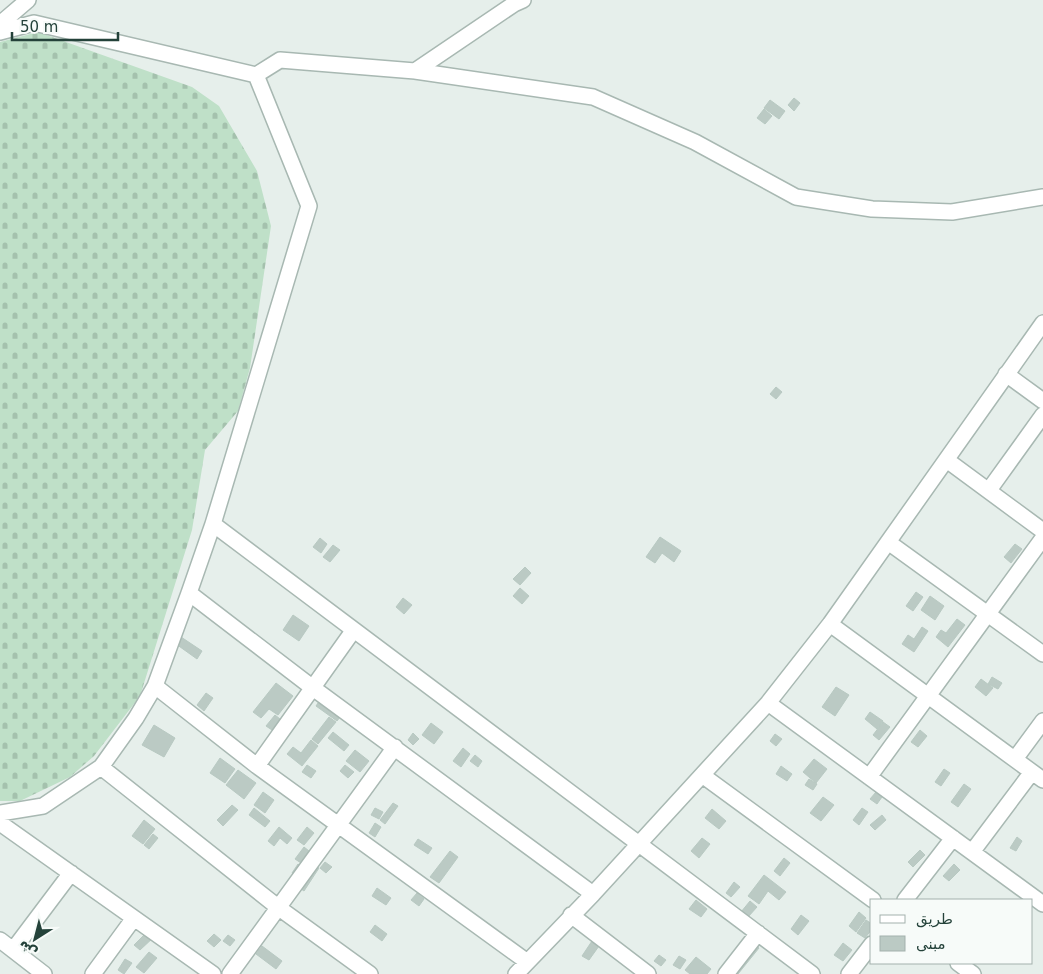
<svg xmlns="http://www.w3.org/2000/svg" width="1043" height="974" font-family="'DejaVu Sans',Cairo,sans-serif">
	<defs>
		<pattern id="cemetery-stones" width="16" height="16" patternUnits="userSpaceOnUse" patternTransform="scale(1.25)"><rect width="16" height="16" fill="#bfe0c8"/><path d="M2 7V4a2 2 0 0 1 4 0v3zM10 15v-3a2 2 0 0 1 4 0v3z" fill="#a4c1ad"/></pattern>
	</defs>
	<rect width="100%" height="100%" fill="#e6efeb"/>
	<path fill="url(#cemetery-stones)" d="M38,32L192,87L219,106L257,171L271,226L250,368L238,411L205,450L192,530L140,696L94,756L70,777L20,801H0V42Z"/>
	<path fill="#bbcac4" stroke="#b8c9c2" d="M794,98L800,103L794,111L788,105Z
		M770,100L785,111L779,119L764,108Z
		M764,109L772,116L765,124L757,118Z
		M776,387L782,392L776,399L770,394Z
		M660,537L681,551L674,562L662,553L655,563L646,557Z
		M320,538L327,544L321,553L313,547Z
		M1015,544L1022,549L1011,563L1004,557Z
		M333,545L340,550L330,562L323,557Z
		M525,567L531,573L520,585L513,579Z
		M520,588L529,596L522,604L513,596Z
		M916,592L923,597L913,611L906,606Z
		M930,596L944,606L935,620L921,610Z
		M403,598L412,605L404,614L396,607Z
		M293,615L309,626L299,641L283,630Z
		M957,619L965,625L948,647L936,637L941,630L946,633Z
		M922,627L928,631L914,652L902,644L908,635L914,639Z
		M181,637L202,651L197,659L176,644Z
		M992,677L1002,683L998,689L988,684Z
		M981,679L993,688L986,696L975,687Z
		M276,683L293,696L278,715L269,709L261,718L253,712Z
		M836,687L849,695L835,716L822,707Z
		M206,693L213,698L204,711L197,705Z
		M324,694L346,709L337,721L316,706Z
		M870,712L883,721L877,729L865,719Z
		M275,715L280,719L272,730L266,726Z
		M329,717L336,722L318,744L312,739Z
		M883,722L890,727L879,740L873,735Z
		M431,723L443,732L434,744L422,735Z
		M154,725L175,738L164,757L142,745Z
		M920,730L927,736L918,747L911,742Z
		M333,732L349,745L344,751L328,738Z
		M413,733L419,739L413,745L408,740Z
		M775,734L782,739L776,746L770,741Z
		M311,740L318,746L302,766L287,754L293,747L301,753Z
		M463,748L470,754L461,767L453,761Z
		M355,750L369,761L360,772L346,761Z
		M475,755L482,761L478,767L470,761Z
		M220,758L235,769L225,783L210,773Z
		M814,759L827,769L816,783L803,772Z
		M307,765L316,771L311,778L302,772Z
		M345,765L354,772L348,778L340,771Z
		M781,766L792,774L787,781L776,774Z
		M944,769L950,773L941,786L935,782Z
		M238,770L256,783L244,799L226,785Z
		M809,779L817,784L813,790L805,785Z
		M964,784L971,789L958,807L951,802Z
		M263,792L274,800L265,813L254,805Z
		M876,792L882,797L877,804L870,799Z
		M823,797L834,805L821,821L810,813Z
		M393,803L398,806L385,824L380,820Z
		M232,805L238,810L223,826L217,820Z
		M254,808L270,821L265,827L249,815Z
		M375,808L383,812L379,819L371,815Z
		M862,808L868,812L859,825L853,820Z
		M712,809L726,821L719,829L705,818Z
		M882,815L886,820L875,830L870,825Z
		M144,820L155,829L143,844L132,836Z
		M375,823L381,827L375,837L369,833Z
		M279,827L292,838L287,844L280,838L274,846L268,841Z
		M307,827L314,833L304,845L297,840Z
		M153,834L158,838L149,849L144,845Z
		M1017,837L1022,841L1016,851L1010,848Z
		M702,838L710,844L699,858L691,851Z
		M418,839L432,848L428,854L414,845Z
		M304,847L309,851L301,863L295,859Z
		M920,850L925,855L913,867L908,862Z
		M450,851L458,857L439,883L430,877Z
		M784,858L790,863L780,876L774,871Z
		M325,862L332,867L326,873L320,868Z
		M310,863L319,868L304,891L294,884L298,877L292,873L298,864L306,870Z
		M954,864L960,870L949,881L943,876Z
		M764,875L786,892L779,900L768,891L759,904L748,896Z
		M734,882L740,887L731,897L726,893Z
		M377,888L391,898L386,905L372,896Z
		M417,893L424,899L419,906L411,900Z
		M696,900L707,909L701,917L689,909Z
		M750,901L757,907L748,917L741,912Z
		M859,912L866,918L856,932L849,926Z
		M801,915L809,921L798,935L791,929Z
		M866,920L872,924V929L865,938L857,933Z
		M375,925L387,934L382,941L370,932Z
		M149,930L155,936L140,950L134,945Z
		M214,934L221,940L214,947L207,941Z
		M228,935L235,940L230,946L223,941Z
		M592,941L599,946L589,960L582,956Z
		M752,943L759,948L738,974H733Z
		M843,943L852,950L843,961L834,955Z
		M262,946L282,961L276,969L256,954Z
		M149,952L157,958L144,973L136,967Z
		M659,955L666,960L661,966L654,961Z
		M679,956L686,960L680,969L673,965Z
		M696,957L711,969L707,974H690L685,970Z
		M125,959L132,963L124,974L118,970Z"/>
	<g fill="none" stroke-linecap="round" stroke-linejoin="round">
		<g stroke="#a8b8b2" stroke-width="18">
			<path id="street" d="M0,24L28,0
				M0,32L34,23L256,75L280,60L415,71L593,97L695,142L796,197L872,209L952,212L1043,197
				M415,71L514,4L523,0
				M1006,374L1043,401
				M948,461L1043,531
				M989,490L1043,415
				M213,524L812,974
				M888,542L1043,654
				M189,593L313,688L593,894
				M830,624L1043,780
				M155,686L257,766L526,961
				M768,703L1043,904
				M1015,759L1043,721
				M257,766L353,631
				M101,767L279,908L370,974
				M702,775L873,900
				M869,777L1043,538
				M0,813L43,806L101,767L136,718L155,686L189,593L213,524L309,206L256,75
				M0,823L213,974
				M972,852L1032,772
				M905,900L953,838
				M571,915L648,974
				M0,940L44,974
				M13,950L71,873
				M958,963L973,974
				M93,974L134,918
				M230,974L395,747
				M516,974L593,894L768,703L830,624L1043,323
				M726,974L758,933
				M849,974L872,944"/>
		</g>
		<use href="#street" stroke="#fff" stroke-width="15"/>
	</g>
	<rect x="870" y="899" width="162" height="65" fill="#f7fbf9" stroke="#a3b1ad"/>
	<rect x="880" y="915" width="25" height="8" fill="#ffffff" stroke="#a3b1ad"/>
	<text x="916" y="924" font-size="15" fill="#24423a">طريق</text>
	<rect x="880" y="936" width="25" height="15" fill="#bbcac4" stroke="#a3b1ad"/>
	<text x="916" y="949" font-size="15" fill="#24423a">مبنى</text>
	<g transform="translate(35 939) rotate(216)" stroke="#f7fbf9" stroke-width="4" paint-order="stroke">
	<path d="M0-4L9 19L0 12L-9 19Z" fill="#24423a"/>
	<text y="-8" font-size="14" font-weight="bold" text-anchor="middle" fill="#24423a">ش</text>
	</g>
	<path d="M12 32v8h106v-8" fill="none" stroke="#24423a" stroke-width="2.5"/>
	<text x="20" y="32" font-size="15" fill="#24423a" stroke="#f7fbf9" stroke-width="4" paint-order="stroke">50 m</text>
</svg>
